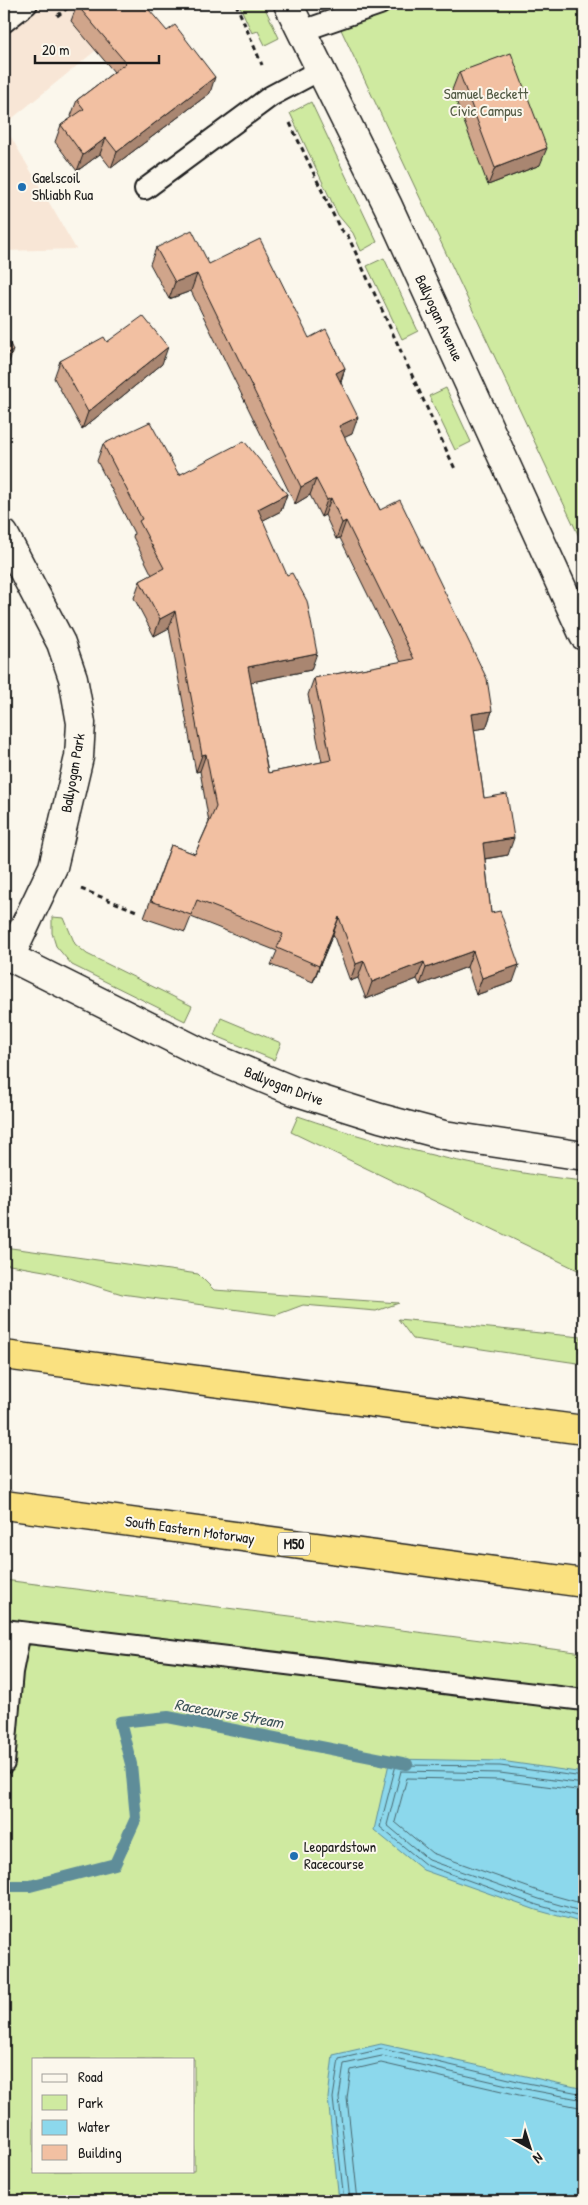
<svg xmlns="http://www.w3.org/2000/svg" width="588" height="2205" font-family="'Patrick Hand',sans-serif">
	<rect width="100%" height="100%" fill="#fbf7ec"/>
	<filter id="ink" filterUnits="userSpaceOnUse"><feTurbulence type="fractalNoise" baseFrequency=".02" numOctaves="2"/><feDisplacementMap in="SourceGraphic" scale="10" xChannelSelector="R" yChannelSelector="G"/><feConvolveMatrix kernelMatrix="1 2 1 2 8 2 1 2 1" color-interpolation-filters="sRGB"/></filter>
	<g filter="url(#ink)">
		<path fill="#f8e6d6" d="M4,4H153L4,125L76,249L4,251Z"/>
		<path fill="#cfeaa0" stroke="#76835e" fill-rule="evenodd" d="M239,4H263L279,38L265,45L258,31L252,33Z
			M329,4H584V547Z
			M311,102L377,242L361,251L353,233L338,215L290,113Z
			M384,258L418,331L402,339L367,266Z
			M446,388L471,442L455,450L429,396Z
			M52,917L64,918L75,944L87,954L192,1006L185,1021L72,965L56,946L52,933Z
			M221,1018L281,1043L274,1060L214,1035Z
			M298,1116C391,1148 487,1171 584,1181V1273L291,1132Z
			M4,1247L198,1274L214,1290L399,1303L376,1311L303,1305L276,1315L122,1294L50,1272L4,1264Z
			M398,1319L581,1337L579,1352L584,1353V1364L413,1339Z
			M4,1580L584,1653V2201H4ZM34,2059H194V2171H34Z"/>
		<path fill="#8cd8ec" stroke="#5f8d99" d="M390,1759L501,1761L584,1773V1923L536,1910L423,1870L374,1830Z
			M381,2044L584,2089V2201H339L328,2098L333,2055Z"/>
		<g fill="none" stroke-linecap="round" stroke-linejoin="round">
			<path stroke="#49676f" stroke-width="1" d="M584,1777L500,1766L396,1765L380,1827L426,1865L537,1905L584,1918
				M584,1784L500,1773L401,1771L387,1825L429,1860L539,1899L584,1912
				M584,1791L499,1780L407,1778L395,1822L432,1853L541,1892L584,1904
				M344,2201L333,2098L339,2059L382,2049L522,2082L584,2094
				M350,2201L339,2098L344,2064L382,2056L520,2088L584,2100
				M358,2201L347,2098L351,2070L381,2063L519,2095L584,2108"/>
			<path stroke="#5f8d99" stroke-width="12" d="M4,1886H30L115,1864L136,1818L131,1764L120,1722L168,1717L407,1764"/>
			<g stroke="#1c1c1c" stroke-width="24">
				<path id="lane" d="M4,22L27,4
					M302,31L380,4
					M145,189L271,96L320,70
					M4,1630L584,1700
					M4,1763L12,1672L20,1632"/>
			</g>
			<g stroke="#1c1c1c" stroke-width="31">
				<path id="street" d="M288,4L388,206L584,636
					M4,534L61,643L73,678L81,723L79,757L53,867L10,957
					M4,954L202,1053L294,1091L380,1118L444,1135L584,1156"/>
			</g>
			<g stroke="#1c1c1c" stroke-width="31">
				<path id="highway" d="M4,1355L584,1430
					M4,1505L584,1583"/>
			</g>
			<path stroke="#1c1c1c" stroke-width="3" stroke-dasharray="5 4" stroke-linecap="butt" d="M236,4L262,65
				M57,16L73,4
				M290,123L340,229L348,236L455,469
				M81,889L139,912"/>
			<use href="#lane" stroke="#fbf7ec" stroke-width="20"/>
			<use href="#street" stroke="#fbf7ec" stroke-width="28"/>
			<use href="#highway" stroke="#fae180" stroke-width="28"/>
		</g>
		<path fill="#d0a58b" stroke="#1c1c1c" d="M77,5L210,93L111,168L100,154L77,171L55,142L61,125L72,118L71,116L77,100L114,72L71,21Z
			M459,72L540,165L488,185L452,90Z
			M156,248L209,264L309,338L345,368L341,382L352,434L344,437L380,510L492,711L486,728L474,729L484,798L508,855L485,859L491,913L513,982L476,995L467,967L420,985L417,979L366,999L358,978L350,981L333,934L313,982L271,965L277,951L191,917L185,932L144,918L171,845L195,854L209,822L200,771L196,772L169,628L154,636L134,598L140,581L152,575L133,537L134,533L97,461L103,444L179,475L287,494L281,511L263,520L311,670L251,682L268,773L322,762L308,695L314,678L401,662L340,538L336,539L325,515L321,517L310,495L295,504L191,291L169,299L150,264Z
			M107,342L162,364L82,429L54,378L60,361Z"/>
		<path fill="#a98671" stroke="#1c1c1c" d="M215,77L210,93L111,168L117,152Z
			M106,138L100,154L77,171L83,155Z
			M547,148L540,165L488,185L495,168Z
			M197,274L191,291L169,299L175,282Z
			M168,347L162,364L82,429L88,412Z
			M13,350L7,368L4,369V355Z
			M345,368L339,385L336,373Z
			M358,417L352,434L333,443L339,426Z
			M316,479L310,495L295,504L301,487Z
			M287,494L281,511L252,526L258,509Z
			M331,498L325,515L321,517L327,500Z
			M346,521L340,538L336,539L342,523Z
			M175,611L169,628L154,636L160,619Z
			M317,653L311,670L242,684L248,667Z
			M492,711L486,728L466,731L472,714Z
			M206,754L200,771L196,772L202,755Z
			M514,838L508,855L477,860L483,843Z
			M339,917L333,934L313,982L319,966Z
			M473,951L467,967L420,985L426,968Z
			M364,961L358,978L350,981L356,964Z
			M424,962L417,979L366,999L372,982Z
			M519,965L513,982L476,995L482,978Z"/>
		<path fill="#f2c0a2" stroke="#1c1c1c" d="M78,4H144L167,31L175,25L215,77L117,152L106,138L83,155L61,125L84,109L77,100L126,63L77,5Z
			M511,53L547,148L495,168L459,72Z
			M192,230L209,264L260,239L309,338L326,329L345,368L336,373L358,417L339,426L380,510L400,500L487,679L492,711L472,714L484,798L507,794L514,838L483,843L491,913L500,911L519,965L482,978L473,951L426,968L424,962L372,982L364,961L356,964L339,917L319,966L277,948L283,934L197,900L191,915L151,901L171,845L195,854L216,807L206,754L202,755L175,611L160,619L140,581L164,568L139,521L142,519L103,444L150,422L179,475L244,441L287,494L258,509L287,575L292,573L307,601L317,653L248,667L268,773L331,760L314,678L414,659L346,521L342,523L331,498L327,500L316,479L301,487L197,274L175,282L156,248Z
			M143,316L168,347L88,412L60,361L104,337L107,342Z
			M4,332L13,350L4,355Z"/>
	</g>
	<g fill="#1f6fb2" stroke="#fbf7ec" stroke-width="2">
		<circle cx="22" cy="187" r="5"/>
		<circle cx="294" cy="1856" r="5"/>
	</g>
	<g text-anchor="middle" stroke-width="4" stroke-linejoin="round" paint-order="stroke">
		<rect fill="#fbf7ec" stroke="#5f5e5a" stroke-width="1" x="278" y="1532.5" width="32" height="23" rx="4"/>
		<g font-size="14" font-weight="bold" fill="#1c1c1c">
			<text x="294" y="1549">M50</text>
		</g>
		<g font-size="15" fill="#525a44" stroke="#fbf7ec">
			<text x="486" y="99">Samuel Beckett<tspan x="486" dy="17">Civic Campus</tspan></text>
		</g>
		<g font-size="15" fill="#1c1c1c" stroke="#fbf7ec" text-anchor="start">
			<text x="32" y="183">Gaelscoil<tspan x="32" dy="17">Shliabh Rua</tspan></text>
			<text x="304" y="1852">Leopardstown<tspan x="304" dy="17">Racecourse</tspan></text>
		</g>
		<g font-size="15" fill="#1c1c1c" stroke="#fbf7ec">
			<text transform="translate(439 318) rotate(65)" y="5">Ballyogan Avenue</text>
			<text transform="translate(73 773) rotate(-80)" y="5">Ballyogan Park</text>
			<text transform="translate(284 1086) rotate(21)" y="5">Ballyogan Drive</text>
			<text transform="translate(190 1530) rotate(8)" y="5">South Eastern Motorway</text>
		</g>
		<g font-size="16" font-style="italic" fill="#3e545a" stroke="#fbf7ec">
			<text transform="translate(229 1713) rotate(10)" y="6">Racecourse Stream</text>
		</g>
	</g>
	<rect width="588" height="2205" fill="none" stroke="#fbf7ec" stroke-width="20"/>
	<rect x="10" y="10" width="568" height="2185" fill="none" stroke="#1c1c1c" stroke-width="2" filter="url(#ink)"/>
	<rect x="32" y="2058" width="162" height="115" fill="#fbf7ec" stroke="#a29f99"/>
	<rect x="42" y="2074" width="25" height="8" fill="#fbf7ec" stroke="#a29f99"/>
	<text x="78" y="2082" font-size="15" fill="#1c1c1c">Road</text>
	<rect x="42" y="2095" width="25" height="15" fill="#cfeaa0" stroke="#a29f99"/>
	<text x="78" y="2108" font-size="15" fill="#1c1c1c">Park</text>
	<rect x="42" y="2120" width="25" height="15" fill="#8cd8ec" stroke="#a29f99"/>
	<text x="78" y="2132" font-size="15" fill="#1c1c1c">Water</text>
	<rect x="42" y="2145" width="25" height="15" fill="#f2c0a2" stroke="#a29f99"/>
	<text x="78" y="2158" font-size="15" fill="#1c1c1c">Building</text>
	<g transform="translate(530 2148) rotate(141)" stroke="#fbf7ec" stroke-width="4" paint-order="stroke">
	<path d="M0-4L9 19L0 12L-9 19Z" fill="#1c1c1c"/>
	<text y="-8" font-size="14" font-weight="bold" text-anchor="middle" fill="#1c1c1c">N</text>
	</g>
	<path d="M35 55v8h124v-8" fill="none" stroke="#1c1c1c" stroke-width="2.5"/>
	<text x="42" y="55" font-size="15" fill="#1c1c1c" stroke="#fbf7ec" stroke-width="4" paint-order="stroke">20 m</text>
</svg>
